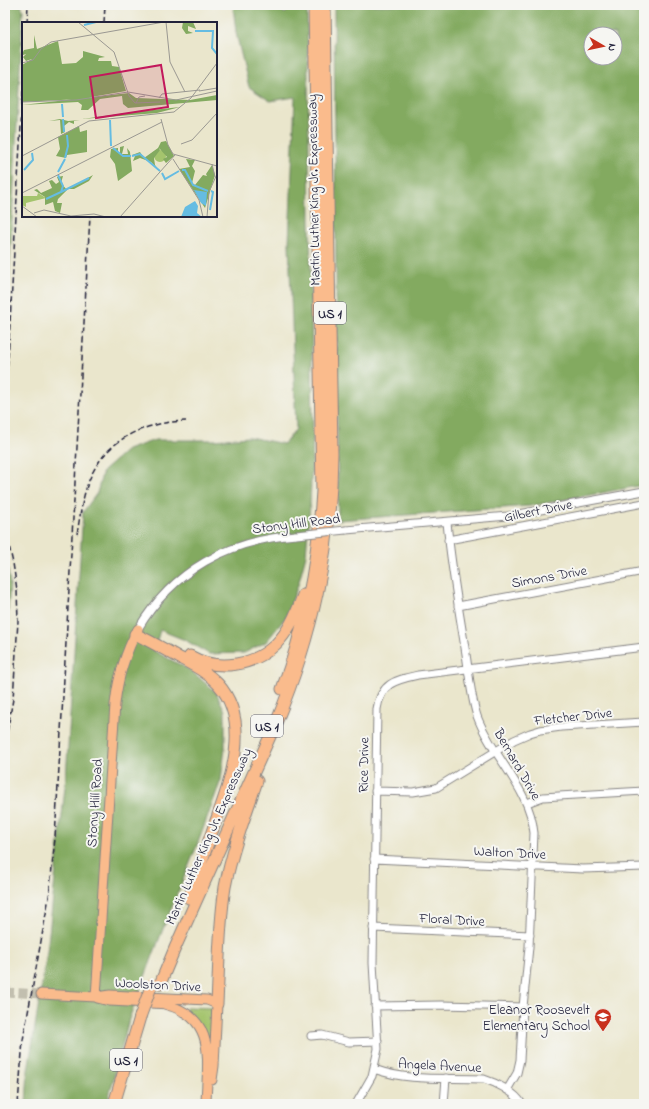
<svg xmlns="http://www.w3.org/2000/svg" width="649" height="1109" font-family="'Indie Flower',sans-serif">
	<rect width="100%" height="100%" fill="#f6f6f2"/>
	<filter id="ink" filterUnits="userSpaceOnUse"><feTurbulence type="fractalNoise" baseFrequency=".025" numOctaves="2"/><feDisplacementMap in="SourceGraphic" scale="8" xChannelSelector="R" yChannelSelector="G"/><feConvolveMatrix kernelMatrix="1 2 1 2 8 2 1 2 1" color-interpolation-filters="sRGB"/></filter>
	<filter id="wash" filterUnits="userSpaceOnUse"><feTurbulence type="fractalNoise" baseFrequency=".012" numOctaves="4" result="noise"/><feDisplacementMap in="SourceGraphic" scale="16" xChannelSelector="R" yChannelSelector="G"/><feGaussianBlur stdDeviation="0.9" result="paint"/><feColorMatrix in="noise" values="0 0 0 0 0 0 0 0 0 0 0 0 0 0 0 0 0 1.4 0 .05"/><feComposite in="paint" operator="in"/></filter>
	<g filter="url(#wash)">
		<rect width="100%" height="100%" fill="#eae6cc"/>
		<path fill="#a4c46d" stroke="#637354" d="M187,1007L212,1008L211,1045H209L186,1010Z"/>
		<path fill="#83aa60" stroke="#52664e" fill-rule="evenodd" d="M5,5H21L23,10L5,355Z
			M233,5H307L313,436L310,505L306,555L298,585L286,617L266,642L244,653L209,654L185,640L160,630L154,651L190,670L216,692L225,711V748L221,780L196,848L161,934L129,1019L107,1104H26L28,1070L47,952L66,778L83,512L97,493L103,471L127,450L155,440H214L249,437L284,444L296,429L289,243L295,97L270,101L249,87L236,33Z
			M334,5H644V485L530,506L338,520ZM591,34H615V58H591Z
			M5,553L10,583L5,656Z"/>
	</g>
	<g filter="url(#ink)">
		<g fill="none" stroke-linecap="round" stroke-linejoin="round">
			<path stroke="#c2bfaf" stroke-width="9" stroke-dasharray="9 4.5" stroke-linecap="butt" d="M5,992L41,994"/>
			<g stroke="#868484" stroke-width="9">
				<path id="minor" d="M282,5V6
					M447,522C451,566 459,610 466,654C469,674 471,697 477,716C492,757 530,788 534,833L529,947L523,1007L520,1060L517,1073L507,1090
					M346,530L508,516L644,491
					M448,540L644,503
					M458,606L644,571
					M138,629C173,570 229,540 296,535
					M375,791L413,792L436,788L514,740L530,733L540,730L561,727L644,722
					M527,803L543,797L559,796L644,791
					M374,859L583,869L644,867
					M373,928L530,935
					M375,1006L441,1005L523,1007
					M311,1036L322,1035L349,1042L378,1041
					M374,1069C409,1082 447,1077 484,1079C497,1083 515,1092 522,1104
					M356,1104L372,1076L378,1049L373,963L377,709C381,683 395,680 418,675L644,647
					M444,1104L446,1078"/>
			</g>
			<g stroke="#868484" stroke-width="11">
				<path id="major" d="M41,994L96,997L110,995L207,1000L217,1004
					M96,997L115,704C118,677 125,653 138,629
					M97,998L109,1001L170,1004
					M164,1004C218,1017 207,1061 206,1104
					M212,1080L214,1066L217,1004"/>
			</g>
			<g stroke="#868484" stroke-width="13">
				<path id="highway" d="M135,634C150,641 164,649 178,657C193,665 207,672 218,684C254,724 228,787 213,829C205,852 197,875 189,898
					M190,656C218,672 254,666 276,644C289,631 297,613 303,595
					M282,689C306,626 318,558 322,491L314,5
					M160,984L175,948L276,723C313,634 331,551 332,454L325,5
					M217,1004C219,965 219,925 225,887C232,851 245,816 257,781
					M114,1104L140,1017"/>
			</g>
			<use href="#minor" stroke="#fff" stroke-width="7"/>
			<use href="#major" stroke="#fabb8c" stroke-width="9"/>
			<use href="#highway" stroke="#fabb8c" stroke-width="11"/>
			<path stroke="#22223b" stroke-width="1.5" stroke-dasharray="6 3" stroke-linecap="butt" d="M27,23L28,5
				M104,23L105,5
				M5,411L23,91
				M5,529L13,563L17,590L18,621L13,699L5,744
				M77,534C80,517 82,499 88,483C104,440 143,422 186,421
				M18,1104L23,1040L49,897L55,838L90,216"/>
			<g stroke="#868484" stroke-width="9" stroke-linecap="butt">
				<path id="minor-bridge" d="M296,535L346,530"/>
			</g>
			<g stroke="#868484" stroke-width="13" stroke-linecap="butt">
				<path id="highway-bridge" d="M140,1017L152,984"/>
			</g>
			<use href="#minor-bridge" stroke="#fff" stroke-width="7"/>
			<use href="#highway-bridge" stroke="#fabb8c" stroke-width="11"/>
		</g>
	</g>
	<defs>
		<g id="school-pin" transform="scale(0.9)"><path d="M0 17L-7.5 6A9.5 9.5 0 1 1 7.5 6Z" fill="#c8321e" stroke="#f6f6f2"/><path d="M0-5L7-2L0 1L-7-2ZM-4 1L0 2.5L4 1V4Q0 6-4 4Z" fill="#fff"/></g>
	</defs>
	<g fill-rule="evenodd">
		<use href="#school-pin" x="603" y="1017"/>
	</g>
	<g text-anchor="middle" stroke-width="4" stroke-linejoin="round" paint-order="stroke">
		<g fill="#f6f6f2" stroke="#626272" stroke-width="1">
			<rect x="314" y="302" width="32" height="22" rx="3"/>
			<rect x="251" y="715" width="32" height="22" rx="3"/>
			<rect x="110" y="1049" width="32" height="22" rx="3"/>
		</g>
		<g font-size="13" font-weight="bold" fill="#22223b">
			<text x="330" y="318">US 1</text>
			<text x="267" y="731">US 1</text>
			<text x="126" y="1065">US 1</text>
		</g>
		<g font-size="14" fill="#22223b" stroke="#f6f6f2">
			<text transform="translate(313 190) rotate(-91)" y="5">Martin Luther King Jr. Expressway</text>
			<text transform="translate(538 510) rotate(-11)" y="5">Gilbert Drive</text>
			<text transform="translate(296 523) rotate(-7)" y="5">Stony Hill Road</text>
			<text transform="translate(549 576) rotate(-10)" y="5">Simons Drive</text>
			<text transform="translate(573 716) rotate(-6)" y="5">Fletcher Drive</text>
			<text transform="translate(518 764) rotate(60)" y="5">Bernard Drive</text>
			<text transform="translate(363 765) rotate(-89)" y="5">Rice Drive</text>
			<text transform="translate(94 803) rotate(-86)" y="5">Stony Hill Road</text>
			<text transform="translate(208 836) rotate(-66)" y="5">Martin Luther King Jr. Expressway</text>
			<text transform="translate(510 852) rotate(3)" y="5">Walton Drive</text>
			<text transform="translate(452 919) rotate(3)" y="5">Floral Drive</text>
			<text transform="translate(158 984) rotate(3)" y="5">Woolston Drive</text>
			<text transform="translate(440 1065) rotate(3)" y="5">Angela Avenue</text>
		</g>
		<g font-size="14" fill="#22223b" stroke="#f6f6f2" text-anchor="end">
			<text x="590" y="1014">Eleanor Roosevelt<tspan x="590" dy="16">Elementary School</tspan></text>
		</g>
	</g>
	<g transform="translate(22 22)">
		<rect width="195" height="195" fill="#eae6cc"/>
		<path d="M132 134a6 6 0 1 1 12 0a6 6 0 1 1-12 0ZM16,171L24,176L4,181V185L0,183V174H15Z" fill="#a4c46d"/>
		<path d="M161,0H171L174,7L166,4V9L171,11L164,12L160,6ZM12,13L15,27L36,19L40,42L54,41L61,35V29L83,35L77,36L76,39H89L90,44L97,45L104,69L58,77L0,80V43L10,37L4,39L1,35L4,32L1,33L0,32L2,28L12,26ZM107,71L114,76L168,78L195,73V78L106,86L101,82L100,74L78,77L66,88H59L60,83L56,80L0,83ZM158,85L135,91L60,97L112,90ZM38,97L46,99L58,98L52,99V102L47,100L42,104L43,110L39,112L38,98L27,99ZM57,104L58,110L65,108V130L45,133L44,136L34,134L38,127L36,115ZM144,119L152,134L144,141L141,137L145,135L137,126L138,128L132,136L133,143L138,150L129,140L118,136V132V136L111,139L113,134L110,133L118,130L122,136L136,126L139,120ZM102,124L100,132H106L105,126L108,130L110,149L96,159L93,142L88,135L89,127L96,126V131H98V125ZM164,137L173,138L170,144L173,149L170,161L173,163L181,153L185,154L184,152L190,143L193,153L183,186L157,147L168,145ZM71,153L67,159L52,167H46ZM41,154L39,161L45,168L36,177L35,181H40L38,191L33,189L31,180L23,183V175L12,168L15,167L19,171L30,166L27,159L30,158L34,162L37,160L35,155Z" fill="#83aa60"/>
		<path d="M172,168L185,170L184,184L179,181ZM173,179L176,184L175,191L180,195H159L163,185Z" fill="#65bce2"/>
		<path fill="none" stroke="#65bce2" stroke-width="2" d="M62,3L74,0M173,9H191L190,26L195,32M40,82L41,95M41,97L42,110M88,98L89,124M91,126L101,134H109M110,134L118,132L138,149M43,136L46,124L45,113M2,148L11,138L10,131M160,148H163L171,163L186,169M36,150L43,137M140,151L143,157L157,149M39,170L67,156M24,177L39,170L41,164L36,153M188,188L191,170L189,169"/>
		<path fill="none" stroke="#9a9892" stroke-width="1" d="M56,0L92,30L107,74L113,81M144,0L148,40L163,70M0,41L11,38L19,27L29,20L142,0M177,69L195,66M137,76L140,72L178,68M0,80L54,78L106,70L154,78L195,69M113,81L138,80M114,81L117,75L123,74M139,97L146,123L151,132L195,144M159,122L170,118L195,91M0,134L67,99L152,90L169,76L195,41M151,137L177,178L181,195M190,142L193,155M0,171L140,100M0,184L15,195M12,191L22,188L49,194L72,192L84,195M98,195L153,133M185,195L187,170L195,152"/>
		<path fill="#c2185b" fill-opacity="0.15" stroke="#c2185b" stroke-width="2" d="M139,43L146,85L74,96L68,55Z"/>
		<rect width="195" height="195" fill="none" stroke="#22223b" stroke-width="2"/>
	</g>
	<rect width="649" height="1109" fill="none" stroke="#f6f6f2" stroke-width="20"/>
	<g transform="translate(603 46) rotate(99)"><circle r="19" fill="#f6f6f2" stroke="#a1a1a9"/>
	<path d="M0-3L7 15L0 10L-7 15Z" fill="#c8321e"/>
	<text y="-6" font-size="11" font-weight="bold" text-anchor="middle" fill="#22223b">N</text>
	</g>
</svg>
